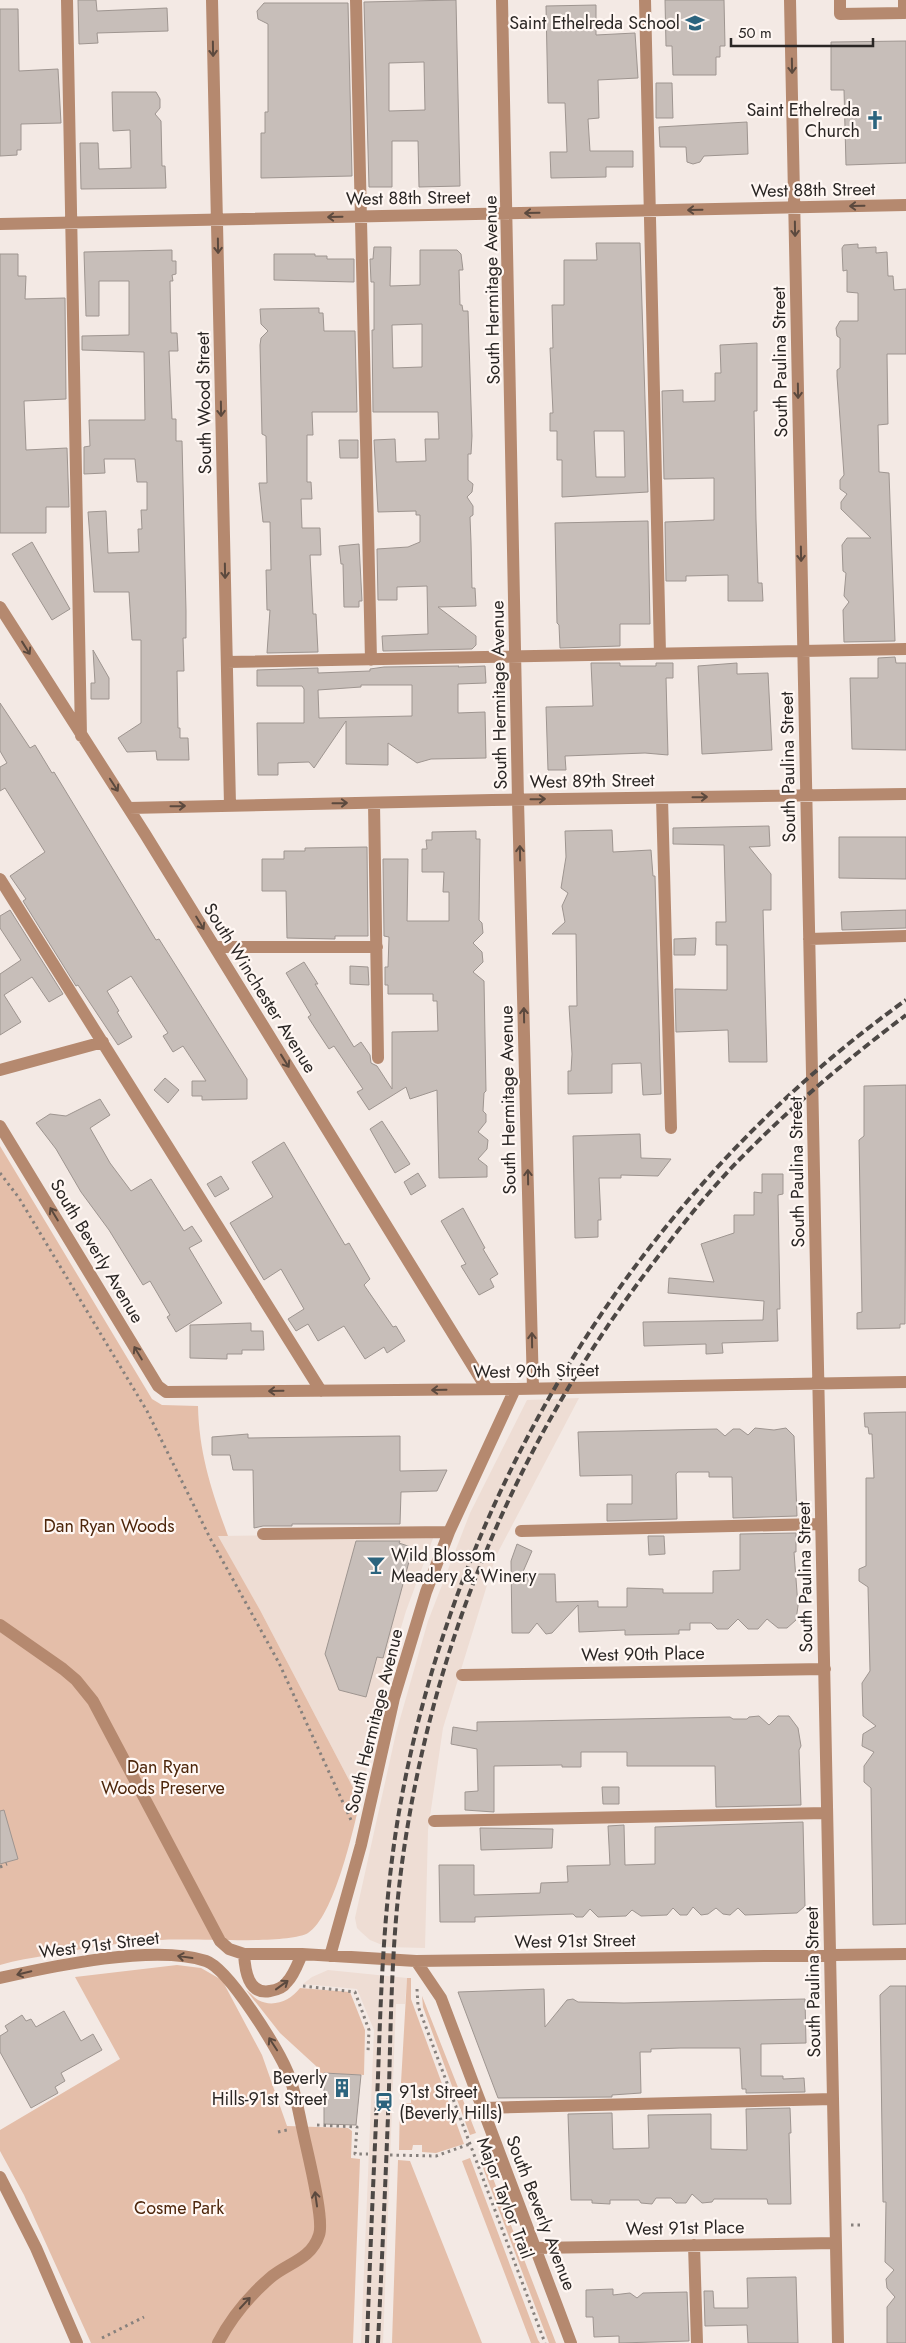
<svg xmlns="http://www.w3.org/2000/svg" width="906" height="2343" font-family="Jost,sans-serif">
	<rect width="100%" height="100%" fill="#f3e9e4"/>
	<path fill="#eeddd4" d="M579,1398L496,1556L443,1728L428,1830L425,1948L387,1947L370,1940L361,1932L357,1928L355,1918L396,1733L428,1621L470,1513L527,1400Z
		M435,1533L406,1611L383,1688L360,1801L260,1610L217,1536Z
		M328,1970L407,1978L405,2004H396L383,2343H361L374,2030L357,1989L303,1984L312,1977Z"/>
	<path fill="#e4bea9" d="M0,1146L152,1399L162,1405L198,1406C199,1454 212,1492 228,1536H218L260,1610L360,1801C353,1831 334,1917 308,1933C287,1945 191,1938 161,1940C123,1942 85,1948 48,1955C32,1958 16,1960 0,1965Z
		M177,1965L201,1968L222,1980L262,2055L287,2126L348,2128L352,2131L351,2158L360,2159L353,2343H91L24,2195L0,2151V2130L120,2059L75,1977Z
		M407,1978H411V1999L415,2010L464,2144L436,2153L422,2152V2145H413L412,2150H399L400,2103H411V2083H401Z
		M300,1988L350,1992L365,2030L364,2075L320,2073L316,2066L280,2033L246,1990C250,1992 253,1997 258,2000C273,2008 290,2001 300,1988Z
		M422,1996L476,2133L470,2135L423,2007Z
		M470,2158L538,2340L540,2343H531L462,2161Z
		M398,2160L410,2161L482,2343H392Z
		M480,2160H486L556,2343H549Z"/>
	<path fill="#c7beb9" stroke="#9e9590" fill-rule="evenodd" d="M78,0H96L97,11L167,8L168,31L97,33L98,43L79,44Z
		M456,0L460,186L419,187L418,141H392V187H369L364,2ZM424,62L425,110L389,111V63Z
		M665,0H724L725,46H720V57H716V75H673L672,46H666Z
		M264,3H348L352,176L261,178V133H265V112H268V24L258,19L257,11Z
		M596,5V35L635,33L638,78L598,80L599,118L588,119L590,151H633V167H606V177L551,178L550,152H567L565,103H548L546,6Z
		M0,9H18L19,71L58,69L61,123L21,124V150H17V155L0,156Z
		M906,41V163L846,165L844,90H831V42Z
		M656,83H672L673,118H656Z
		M112,92H156L160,99V108L155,114L161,121L162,166H165L166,188L81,189L80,143H98L99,169L131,168L130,130L113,131Z
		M747,122L748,154L704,156L700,162L693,164L687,162L686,147H660L659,127Z
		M596,243H640L648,492L562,497V460H557V431H550V413H553L550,348H553L552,305H564V260H597ZM594,431H624L625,477H596Z
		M858,244V248L876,247V253L887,252L888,276H893L894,290L906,289V354H887L888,424L878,425L879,472L889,473L895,641L844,642L843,610L849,602L844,596L846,573L843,571L842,545L847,538H871L841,509V502L847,494L840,489V480L844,475L837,376V370L840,368V338L837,336L836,328L840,321H858V293L847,292V270L843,271L842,248L844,245Z
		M374,247H391L390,286L420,285V250H457L461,254L463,270H459L460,305H462L463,311H468L472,436L471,454H468V480L473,484L472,492L467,497L473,506V515L470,517L471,542L472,588H475L476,606L438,607L476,636V645L472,649L383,651L382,636L428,634L427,586L397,587V600H378L377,549L408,547L420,542V515H416V511L378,512L374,440L395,439L396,462L426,461L425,439H439L438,412H373L372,330H374V282H371L370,259H373ZM422,324V367L393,368L392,325Z
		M172,250V261H176V274L172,275L173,281H170L171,333H177L178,351H169L172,419H176V441H182L186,611V638H183L184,671H177L178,728H180V738H188L189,760H157L156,751L127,752L118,738L141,723V640H132L129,592H94L88,512L106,511L108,553L139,552L138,529H142L141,510H147V482H137L135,459H104L105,473L84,474V447L90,446L89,420H145L144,352L82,350V336L129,335V281H99V316H86L84,252Z
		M0,254H18V276H26L25,299L65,298L66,399L24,401L26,450L67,448L69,507H46V533H0Z
		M274,254H315V256H327V259H354V282L274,280Z
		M319,308V313H323L324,331H355L357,412H312L313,435H307V482H311L312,499H301L302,528H320L321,555H310L313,614H316L318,652L267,653L270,610H267L266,570H271L270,522H263L259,483H267L266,436L262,434L260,345L261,338L268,331L261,324L260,309Z
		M757,343V411H754L756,520L758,583H762L763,601H728V575L686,576V581H666L665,522L714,520V478L664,479L662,391L683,390V402L715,401V373H721L720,345Z
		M339,440H358V458H340Z
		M648,521L650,624H620V646L560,648L559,625L557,623L555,523Z
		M32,542L70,609L52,620L12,554Z
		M359,544L362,601H359V607H344L343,564H341L339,546Z
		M93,650L109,678V699H91V683H95Z
		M895,657L896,663H906V750L852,749L850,678H878V658Z
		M591,663H620V666H656V663H673V678H666L668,755L645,753L565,756L566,770H548L546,707L593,706Z
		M737,663V674L768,673L772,750L702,754L698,666Z
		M459,666L458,667L485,666L486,683L458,684V713L485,712L486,758L431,759L417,763L388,743V765L346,764V721L314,768L309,762L278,763V775H258L257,723H304V689L302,686H257V670L318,668V673L370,671V669L384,667ZM361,685H412V716L319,718L318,690L361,687Z
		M0,703L30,748L35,745L52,773L54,772L156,940L159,939L183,977L247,1079V1099L202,1100V1096H192V1081H206L183,1046L173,1052L163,1036L168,1033L131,976L107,991L119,1011L117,1012L132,1037L118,1045L78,985L76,986L23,901L26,899L10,876L45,852L5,788L0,791V767L7,763L0,751Z
		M769,826L770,846L749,847L771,874V910H763L767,1062H729L728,1030L676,1032L675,989L727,990V945H716V922H726L724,845L673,844V828Z
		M612,830L613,852L651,850L653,876H655L661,1094L643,1095L641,1063L612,1064V1093L568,1094V1071H571L572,1054L569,1006H577L576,934H552L565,922L562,906L568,893L561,888L566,857L565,831Z
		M476,831V839H480L479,920L482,923L483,933L473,943L482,952L483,962L473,972L484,981L486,1091L484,1093L483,1111L486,1114V1122L478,1132L488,1140L487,1149L478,1159L487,1166V1177L439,1178L437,1090L410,1099L406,1087L369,1110L357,1092L363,1089L334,1046L329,1049L317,1031L308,1017L311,1015L286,973L304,962L318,984H315L354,1047L361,1042L370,1055L371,1063L377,1066L392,1089V1032L438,1031L437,1001H433V994H388V985H385V967H388L389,937L384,936L383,859H408L407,921H449V892H443L444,872H422V849H427L426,840H432V832Z
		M839,837H906V879L839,878Z
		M367,847L368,936H335V939L287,938L286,891H262V859H284V851H305V848Z
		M10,910L63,994L49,1002L32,977L4,995L21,1022L0,1035V974L21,960L0,928V916Z
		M906,910V928L842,930L841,912Z
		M696,938L695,955H674V939Z
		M350,966L368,967L369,985L350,984Z
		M165,1078L179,1090L168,1103L154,1090Z
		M906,1085L905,1324H900V1328L857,1329V1313L862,1312L859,1140L864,1136V1086Z
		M100,1099L110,1115L90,1128L110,1163L131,1191L151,1179L184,1231L192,1226L202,1241L189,1248L222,1303L176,1332L167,1317L170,1315L150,1281L143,1285L109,1230L81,1192L56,1149L36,1123L50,1114L66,1116Z
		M382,1121L410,1164L395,1173L370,1129Z
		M640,1134L641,1158L671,1159L658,1176L621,1175V1178H599L601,1220H598V1237L575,1238L573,1136Z
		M284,1142L345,1245L349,1243L370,1279L364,1285L393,1327L396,1326L405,1341L387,1353L384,1347L365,1359L344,1326L318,1341L308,1324L296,1331L288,1319L304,1309L281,1269L264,1280L230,1223L273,1197L252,1162Z
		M418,1173L426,1186L411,1195L404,1182Z
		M762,1174H783V1194L778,1195L780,1309H777L778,1341L722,1343L723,1353L706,1354V1344L644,1346L643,1322L763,1320L764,1301L668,1293L669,1278L714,1282L701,1244L734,1233V1215H754V1192L762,1193Z
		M221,1176L229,1189L215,1197L207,1184Z
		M463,1208L485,1248L483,1249L498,1274L490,1279L494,1287L479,1295L461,1266L466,1264L441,1221Z
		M251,1323V1331H263L264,1350H242V1354H227V1359L190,1358V1325Z
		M906,1412V1924L873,1925L871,1788L864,1782V1766L874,1752L862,1746L863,1734L876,1726L863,1716L862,1683L870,1671L868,1587L859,1581V1569L866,1566V1478H874L872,1434H869L868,1427H865L864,1413Z
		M755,1428L774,1430L786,1428L794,1436L797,1516L733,1518L732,1477H709V1472H678L676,1474L677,1519L607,1521V1504H632V1475L580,1476L578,1432L717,1429L725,1436L733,1429H740L748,1435Z
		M248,1434V1438L400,1436V1471L447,1470L437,1491L401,1492L400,1524H292V1526H263L254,1528L253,1470H233L230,1455H212V1437Z
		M796,1533V1552H794L798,1606L796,1620L787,1628H778L767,1619L758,1629H748L738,1619L728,1629H717L711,1623H690V1630H679V1634L625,1635V1630L579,1632L578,1605L552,1633L546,1634L537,1623L529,1633H512L511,1561L517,1544L532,1551L522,1574H555L556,1602L598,1601V1607H627V1588L663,1589V1593H713V1571L740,1570V1534Z
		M648,1536H664L665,1554L649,1555Z
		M356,1541H400L399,1543L411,1547L408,1557L410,1558L383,1658L377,1657L366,1697L339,1690L325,1654Z
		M759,1716L769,1725L778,1716H789L798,1728L801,1746L799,1750L801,1805L716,1807L715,1766H627V1752H581V1767H562V1765L494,1766V1812L465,1810V1792L478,1791L477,1749L451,1744L453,1727L477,1731V1722L730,1717L733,1719H747L749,1717Z
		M602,1787H619V1804H603Z
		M4,1810L18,1859L0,1864V1811Z
		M803,1822L805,1906L797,1913L745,1915L738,1908L730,1915L723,1914L716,1908L708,1914L701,1915L693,1907L687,1915H680L673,1908L667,1915L641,1916L632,1910L626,1916L598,1917L590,1909L583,1917H576L573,1914L475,1917V1922H440L439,1865H474V1895L540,1893L541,1883L568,1882L567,1866L610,1865L608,1826L624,1825L625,1865L655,1864V1827Z
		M480,1828L553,1829L552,1848L481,1850Z
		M890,1986H906V2343H887V2307L895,2297L887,2288L886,2279L894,2270L885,2262L886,2202H883L880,1995Z
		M544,1989L545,2027L567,2000L573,1999L578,2002L624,2003L805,1999L806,2043L761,2044V2076H783V2079L804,2078L805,2092L746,2093V2089H742L740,2048H680L651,2049V2052H640L641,2093L612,2095V2097L498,2098L458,1992Z
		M64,2011L81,2041L93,2034L102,2050L61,2073L65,2081L55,2087L58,2093L31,2108L0,2052V2036L8,2031L5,2026L22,2015L26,2021L31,2019L36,2027Z
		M324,2073L361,2075L356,2125L324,2124Z
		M790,2108L791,2133H789L791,2204H768L767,2199H714L712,2202L702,2203L692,2194L686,2203H676L671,2198H656L652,2204L641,2203L639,2200H610V2204L592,2203V2200H571L568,2114L612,2113L613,2149L649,2148L648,2115L711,2114V2149L747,2150L746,2109Z
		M796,2277L798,2343H748L747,2325L705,2326L704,2291H713L714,2308H748L747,2278Z
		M613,2289V2295L630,2293L637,2298L643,2293L687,2292L689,2341L619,2343V2336L594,2337L593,2317H586V2290Z"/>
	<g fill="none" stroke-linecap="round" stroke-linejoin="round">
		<path stroke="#87817d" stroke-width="3" stroke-dasharray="2.5 4" stroke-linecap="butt" d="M0,1173L19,1198L147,1411L210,1538L279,1663L351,1820
			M0,1867L7,1864
			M303,1986L355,1992L369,2030L368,2052
			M417,1989L418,2006L545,2343
			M317,2125L357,2127L355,2154H368
			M278,2132L287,2130
			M390,2155L436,2156L470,2144
			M851,2225H863
			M102,2338L144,2317"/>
		<path stroke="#b5896f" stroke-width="12" d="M67,0L81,736
			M212,0L230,805
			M356,0L371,660
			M502,0L518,800L533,1389
			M645,0L660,654
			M790,0L838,2343
			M840,0V14L904,13V0
			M0,224L906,205
			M0,607L145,834L487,1389
			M227,662L906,649
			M662,798L671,1128
			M374,803L378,1058
			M129,808L492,800L906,794
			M0,879L321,1391
			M809,939L906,936
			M215,947H377
			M0,1070L103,1042
			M0,1126L158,1386L166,1392L515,1389L906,1382
			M521,1531L821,1524
			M263,1534L449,1532
			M0,1625L63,1669L76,1680L93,1701L220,1941L229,1949L244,1954H302L416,1961L906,1954
			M462,1675L825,1669
			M434,1821L827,1813
			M244,1954C245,1970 248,1995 270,1991C277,1990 283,1988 287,1982C294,1975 298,1963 302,1954
			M330,1956L361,1845L394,1698L426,1592L449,1532L515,1389
			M416,1961L441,1998L571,2343
			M0,1978C53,1966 155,1944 206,1961C229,1969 278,2049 288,2073C295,2090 298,2109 302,2127C306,2148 325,2219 319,2235C311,2260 287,2263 270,2278C248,2297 231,2318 218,2343
			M483,2108L833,2099
			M0,2177L36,2248L77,2343
			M694,2245L697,2343
			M535,2248L836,2243"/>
		<path stroke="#4d4845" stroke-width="4" stroke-dasharray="8 4" stroke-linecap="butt" d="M367,2343C370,2254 374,2166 378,2077C381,1988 384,1900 399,1812C455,1490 640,1190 906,1000
			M378,2343C382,2258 386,2173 389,2088C391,2010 392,1933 403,1856C435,1631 524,1427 664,1249C691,1213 720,1178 752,1147C800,1099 852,1056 906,1015"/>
	</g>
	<defs><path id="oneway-shaft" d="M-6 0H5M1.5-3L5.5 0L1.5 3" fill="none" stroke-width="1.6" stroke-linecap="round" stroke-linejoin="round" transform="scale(1.25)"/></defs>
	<g stroke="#5b493e">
		<use href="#oneway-shaft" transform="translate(213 49) rotate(89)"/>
		<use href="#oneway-shaft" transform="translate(792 66) rotate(89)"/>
		<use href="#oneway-shaft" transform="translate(857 206) rotate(179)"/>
		<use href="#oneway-shaft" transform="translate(695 210) rotate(179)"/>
		<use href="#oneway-shaft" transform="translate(532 213) rotate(179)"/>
		<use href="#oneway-shaft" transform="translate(335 217) rotate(179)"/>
		<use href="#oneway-shaft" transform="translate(795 229) rotate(89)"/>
		<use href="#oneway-shaft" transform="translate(218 246) rotate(89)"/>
		<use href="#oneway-shaft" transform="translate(798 391) rotate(89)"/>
		<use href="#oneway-shaft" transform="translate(221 409) rotate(89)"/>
		<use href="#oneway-shaft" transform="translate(801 554) rotate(89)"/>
		<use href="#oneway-shaft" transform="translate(225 571) rotate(89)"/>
		<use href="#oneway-shaft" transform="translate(26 648) rotate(58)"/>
		<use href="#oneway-shaft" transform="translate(114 785) rotate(57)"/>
		<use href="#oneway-shaft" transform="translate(700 797) rotate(-1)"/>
		<use href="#oneway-shaft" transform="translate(538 799) rotate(-1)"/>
		<use href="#oneway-shaft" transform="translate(340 803) rotate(-1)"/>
		<use href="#oneway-shaft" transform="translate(178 806) rotate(-1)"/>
		<use href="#oneway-shaft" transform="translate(520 853) rotate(-91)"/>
		<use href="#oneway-shaft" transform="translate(200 923) rotate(59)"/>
		<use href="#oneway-shaft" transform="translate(524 1015) rotate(-91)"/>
		<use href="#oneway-shaft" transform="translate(285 1061) rotate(58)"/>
		<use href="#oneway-shaft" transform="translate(528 1177) rotate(-91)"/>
		<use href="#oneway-shaft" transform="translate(54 1214) rotate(-121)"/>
		<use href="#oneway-shaft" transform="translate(532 1340) rotate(-91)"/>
		<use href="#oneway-shaft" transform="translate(138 1353) rotate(-121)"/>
		<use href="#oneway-shaft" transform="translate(439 1390) rotate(179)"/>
		<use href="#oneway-shaft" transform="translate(276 1391) rotate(179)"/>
		<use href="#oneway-shaft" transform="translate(185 1957) rotate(-172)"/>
		<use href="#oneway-shaft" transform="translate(24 1973) rotate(167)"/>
		<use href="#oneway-shaft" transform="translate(282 1985) rotate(-36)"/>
		<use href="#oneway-shaft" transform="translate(273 2044) rotate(-123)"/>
		<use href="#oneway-shaft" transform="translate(316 2199) rotate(-98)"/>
		<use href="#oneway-shaft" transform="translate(245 2303) rotate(-47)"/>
	</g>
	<defs>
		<g id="school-bare" transform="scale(1.5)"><path d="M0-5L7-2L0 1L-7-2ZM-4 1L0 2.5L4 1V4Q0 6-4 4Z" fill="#2c647e" stroke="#fff7f3" stroke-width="2.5" paint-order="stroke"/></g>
		<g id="church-bare" transform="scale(1.5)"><path d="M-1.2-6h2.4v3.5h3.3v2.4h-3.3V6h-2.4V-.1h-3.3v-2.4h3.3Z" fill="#2c647e" stroke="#fff7f3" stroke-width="2.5" paint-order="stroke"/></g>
		<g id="bar-bare" transform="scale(1.5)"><path d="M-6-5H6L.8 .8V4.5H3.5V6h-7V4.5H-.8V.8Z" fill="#2c647e" stroke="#fff7f3" stroke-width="2.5" paint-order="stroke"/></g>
		<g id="building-bare" transform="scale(1.5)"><path d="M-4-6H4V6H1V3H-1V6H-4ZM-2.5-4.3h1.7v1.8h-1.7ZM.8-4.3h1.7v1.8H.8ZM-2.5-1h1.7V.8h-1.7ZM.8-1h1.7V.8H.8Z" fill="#2c647e" stroke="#fff7f3" stroke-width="2.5" paint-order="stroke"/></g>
		<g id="station-bare" transform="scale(1.5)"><path d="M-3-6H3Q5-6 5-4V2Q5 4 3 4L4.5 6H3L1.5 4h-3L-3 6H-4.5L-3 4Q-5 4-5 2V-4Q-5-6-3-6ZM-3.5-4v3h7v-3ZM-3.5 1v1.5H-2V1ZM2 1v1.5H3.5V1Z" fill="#2c647e" stroke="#fff7f3" stroke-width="2.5" paint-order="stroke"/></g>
	</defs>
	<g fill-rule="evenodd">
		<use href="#school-bare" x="695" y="23"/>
		<use href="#church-bare" x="875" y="120"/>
		<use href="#bar-bare" x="376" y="1565"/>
		<use href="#building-bare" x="342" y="2088"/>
		<use href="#station-bare" x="384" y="2102"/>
	</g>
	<g text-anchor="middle" stroke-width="4.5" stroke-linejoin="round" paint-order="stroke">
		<g font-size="18" fill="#2a2624" stroke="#fff7f3" text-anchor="end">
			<text x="680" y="29">Saint Ethelreda School</text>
			<text x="860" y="116">Saint Ethelreda<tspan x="860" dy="21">Church</tspan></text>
			<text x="391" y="1561" text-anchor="start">Wild Blossom<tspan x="391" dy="21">Meadery &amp; Winery</tspan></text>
			<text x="327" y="2084">Beverly<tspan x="327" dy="21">Hills-91st Street</tspan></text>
			<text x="399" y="2098" text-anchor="start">91st Street<tspan x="399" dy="21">(Beverly Hills)</tspan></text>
		</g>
		<g font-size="18" fill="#2a2624" stroke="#fff7f3">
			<text transform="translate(813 190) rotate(-1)" y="6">West 88th Street</text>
			<text transform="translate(408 198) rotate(-1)" y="6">West 88th Street</text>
			<text transform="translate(492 290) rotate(-91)" y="6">South Hermitage Avenue</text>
			<text transform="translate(780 362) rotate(-91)" y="6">South Paulina Street</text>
			<text transform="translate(204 403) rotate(-91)" y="6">South Wood Street</text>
			<text transform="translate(499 695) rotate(-91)" y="6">South Hermitage Avenue</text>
			<text transform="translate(788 767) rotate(-91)" y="6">South Paulina Street</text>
			<text transform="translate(592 781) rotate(-1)" y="6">West 89th Street</text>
			<text transform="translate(260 988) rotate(58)" y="6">South Winchester Avenue</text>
			<text transform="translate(508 1100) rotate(-91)" y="6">South Hermitage Avenue</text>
			<text transform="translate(797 1172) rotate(-91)" y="6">South Paulina Street</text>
			<text transform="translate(97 1251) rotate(59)" y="6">South Beverly Avenue</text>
			<text transform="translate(536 1371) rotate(-1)" y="6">West 90th Street</text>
			<text transform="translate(805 1577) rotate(-91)" y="6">South Paulina Street</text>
			<text transform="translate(643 1654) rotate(-1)" y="6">West 90th Place</text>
			<text transform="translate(374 1721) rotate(-76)" y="6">South Hermitage Avenue</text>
			<text transform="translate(575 1941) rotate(-1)" y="6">West 91st Street</text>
			<text transform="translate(99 1945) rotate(-7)" y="6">West 91st Street</text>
			<text transform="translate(813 1982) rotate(-91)" y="6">South Paulina Street</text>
			<text transform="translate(505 2198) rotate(69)" y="6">Major Taylor Trail</text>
			<text transform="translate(541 2213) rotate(69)" y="6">South Beverly Avenue</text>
			<text transform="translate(685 2228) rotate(-1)" y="6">West 91st Place</text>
		</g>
		<g font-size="18" fill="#4d260b" stroke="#fff7f3">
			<text x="109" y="1532">Dan Ryan Woods</text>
			<text x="163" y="1773">Dan Ryan<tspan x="163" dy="21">Woods Preserve</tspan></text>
			<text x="179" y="2214">Cosme Park</text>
		</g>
	</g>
	<path d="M731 38v8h142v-8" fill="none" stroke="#2a2624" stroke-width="2.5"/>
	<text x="738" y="38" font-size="15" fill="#2a2624" stroke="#fff7f3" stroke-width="4" paint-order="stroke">50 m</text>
</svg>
